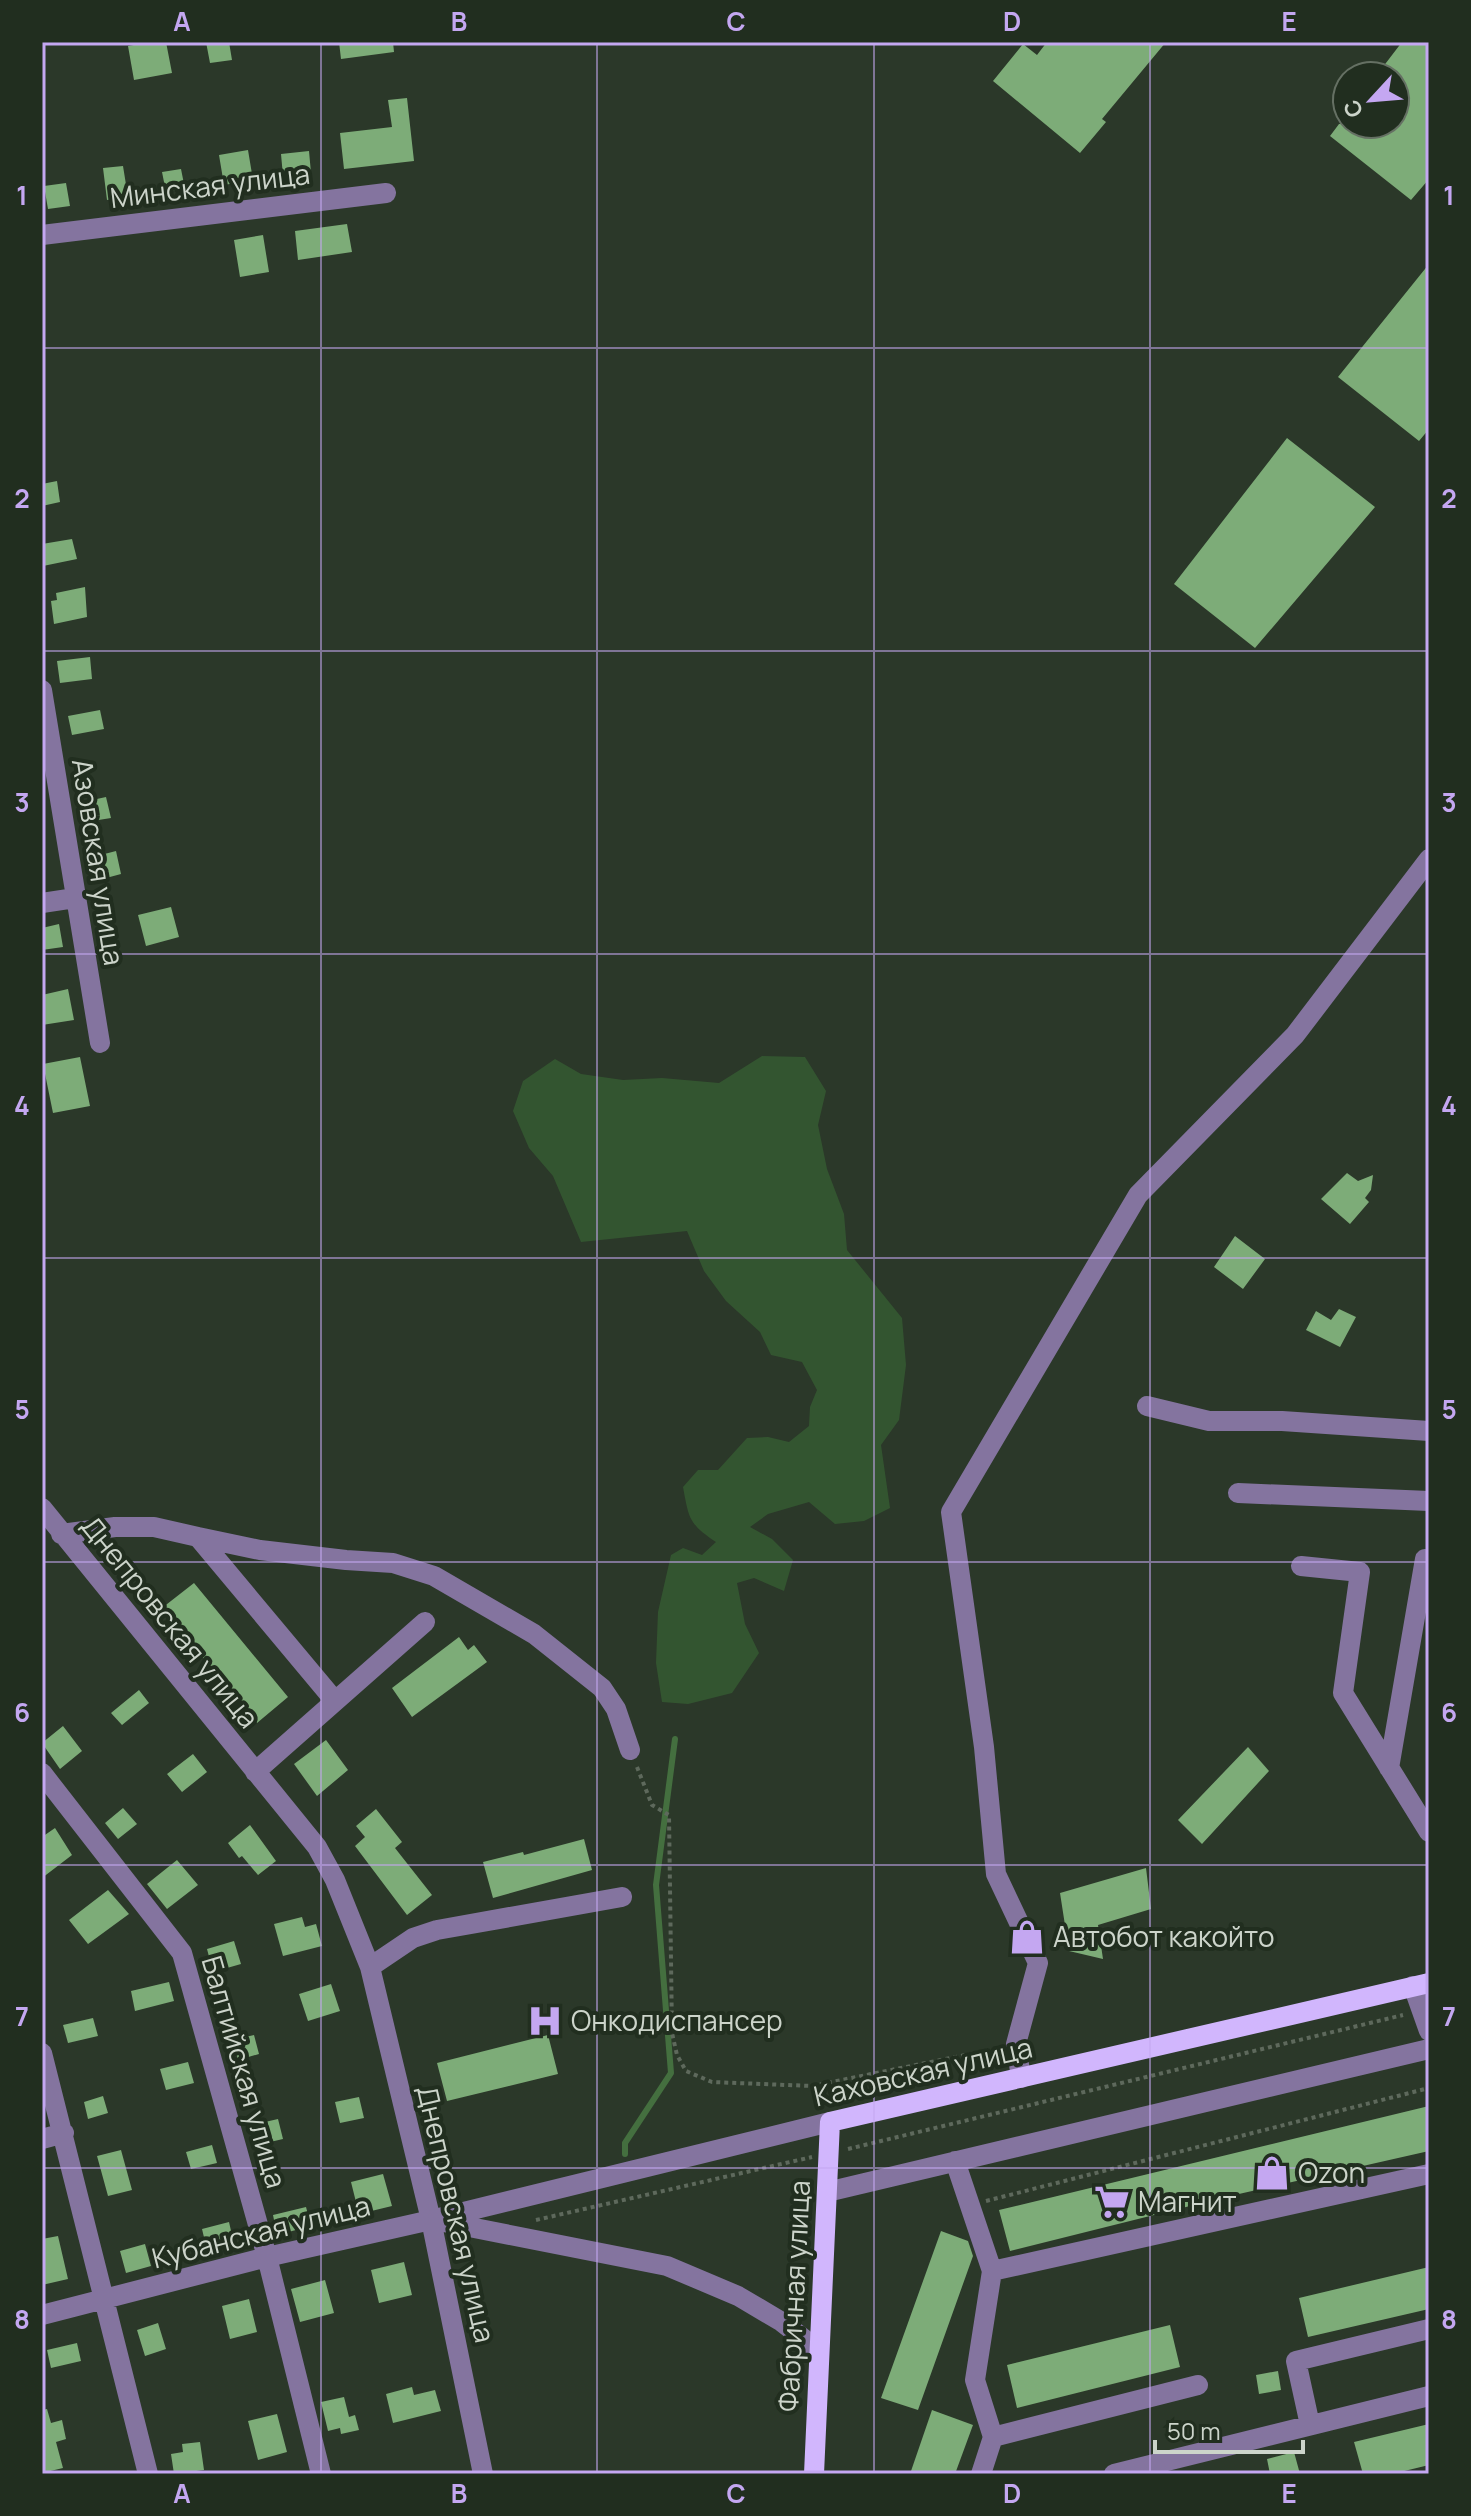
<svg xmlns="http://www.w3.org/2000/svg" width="1471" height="2516" font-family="Manrope,sans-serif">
	<rect width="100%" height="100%" fill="#2b3829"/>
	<path fill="#335530" d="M762,1056L805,1057L826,1091L818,1125L827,1169L844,1214L847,1250L902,1318L906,1365L899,1420L881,1445L890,1508L864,1521L835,1524L809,1502L768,1514L750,1527L772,1539L793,1560L784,1591L754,1578L737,1583L745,1624L759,1653L732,1693L688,1704L662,1702L656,1663L658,1612L671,1555L683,1548L702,1555L716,1542C689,1524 689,1519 683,1487L698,1470H718L747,1438L768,1437L789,1442L809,1426L810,1407L817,1390L802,1362L771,1355L760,1332L726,1301L704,1271L687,1231L581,1242L553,1176L529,1148L513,1111L523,1081L555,1059L581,1074L623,1080L662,1078L719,1083Z"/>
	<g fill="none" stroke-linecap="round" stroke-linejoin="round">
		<path stroke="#446f3f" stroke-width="6" d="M625,2154V2143L671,2073L656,1885L675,1739"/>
	</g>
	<path fill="#7dac78" d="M150,42H166L172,73L134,80L128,46Z
		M206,42H229L232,60L210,63Z
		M339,42H393L394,52L341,59Z
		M1047,42H1166L1102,119L1106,122L1080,153L993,81L1023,44L1037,55Z
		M1402,42H1429V179L1411,200L1330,136L1339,124H1395V76H1376Z
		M407,98L414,161L344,169L340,133L392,127L388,100Z
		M248,150L253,180L224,185L219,155Z
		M309,151L311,173L283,176L281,154Z
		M123,166L128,197L107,200L103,168Z
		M181,169L185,189L166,192L162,172Z
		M66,183L70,206L48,209L44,186Z
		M347,224L352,252L298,260L295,231Z
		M263,235L269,272L240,277L234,240Z
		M1429,264V429L1419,441L1338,377Z
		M1287,438L1375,507L1255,648L1174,584Z
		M57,481L60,502L42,506V484Z
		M72,539L77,559L43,566L42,544Z
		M85,587L87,617L54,624L51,601L57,600L56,593Z
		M90,657L92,679L60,683L57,661Z
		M100,710L104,729L72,735L68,716Z
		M106,797L111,818L86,822L83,802Z
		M116,851L121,874L95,881L89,858Z
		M171,907L179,937L146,946L138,915Z
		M59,924L63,947L42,950V928Z
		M68,989L74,1020L42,1025V995Z
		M80,1057L90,1106L53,1113L43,1064Z
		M1347,1173L1358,1181L1373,1175L1371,1190L1365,1198L1369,1202L1350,1224L1321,1199Z
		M1235,1236L1265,1259L1243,1289L1214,1267Z
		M1339,1309L1356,1317L1340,1347L1306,1330L1316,1311L1331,1320Z
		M194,1583L288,1697L257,1723L162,1608Z
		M459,1637L468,1650L474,1645L487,1662L412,1717L392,1688Z
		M139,1690L149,1703L122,1725L111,1713Z
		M63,1726L82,1751L60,1769L42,1743Z
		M326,1740L348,1770L317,1796L294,1764Z
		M1248,1747L1269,1771L1202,1844L1178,1820Z
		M193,1754L207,1772L182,1792L167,1774Z
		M123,1808L137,1824L118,1839L105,1823Z
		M376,1809L402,1842L395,1848L432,1895L407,1915L355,1846L365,1837L356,1826Z
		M250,1825L276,1861L258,1875L242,1856L239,1858L228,1843Z
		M55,1828L72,1855L42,1878V1837Z
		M584,1839L592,1870L493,1898L483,1862L523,1852L524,1855Z
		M177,1860L198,1885L167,1909L147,1884Z
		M1146,1868L1151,1909L1098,1925L1103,1959L1069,1951L1060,1893Z
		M108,1890L129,1914L88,1944L69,1920Z
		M302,1917L305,1927L316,1924L322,1946L283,1956L274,1924Z
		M234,1941L241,1964L213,1972L207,1949Z
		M169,1982L174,2001L135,2011L131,1991Z
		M331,1984L340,2011L308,2021L299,1994Z
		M93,2018L98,2036L68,2043L63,2025Z
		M254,2035L259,2054L238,2060L233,2040Z
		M548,2035L558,2074L447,2101L437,2063Z
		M188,2062L194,2083L166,2090L160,2069Z
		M103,2096L108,2113L88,2119L84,2102Z
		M359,2097L364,2118L340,2123L335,2102Z
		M1429,2106V2151L1230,2196L1010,2251L999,2210Z
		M278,2119L283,2139L257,2145L252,2125Z
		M212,2145L217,2163L191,2169L186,2152Z
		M121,2150L132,2190L108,2196L97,2156Z
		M383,2174L392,2206L359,2214L351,2182Z
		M306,2207L311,2226L277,2235L273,2215Z
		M229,2222L234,2244L207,2250L202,2229Z
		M941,2231L968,2241L973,2256L918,2410L881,2398Z
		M58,2236L68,2279L42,2285V2239Z
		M145,2244L151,2266L126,2273L120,2251Z
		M404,2262L412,2295L379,2303L371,2270Z
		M1429,2267V2309L1308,2337L1299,2298Z
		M325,2280L334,2313L300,2322L291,2289Z
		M249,2299L257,2332L230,2339L222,2306Z
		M158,2323L166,2349L145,2356L137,2330Z
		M1170,2325L1180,2367L1017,2408L1007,2365Z
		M77,2343L81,2361L51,2368L47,2350Z
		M1278,2371L1281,2390L1259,2394L1256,2375Z
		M412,2387L414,2395L435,2390L441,2411L393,2423L386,2394Z
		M344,2397L349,2417L355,2415L359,2430L341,2434L340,2428L328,2431L321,2402Z
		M47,2409L51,2423L62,2420L66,2439L56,2442L63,2468L42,2473V2410Z
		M932,2410L973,2425L955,2474H910Z
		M277,2414L287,2452L258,2460L248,2421Z
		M1429,2424V2465L1392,2474H1363L1354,2442Z
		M200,2442L204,2470L174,2474L171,2454L183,2452L182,2444Z
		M1294,2452L1300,2474H1270L1267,2459Z"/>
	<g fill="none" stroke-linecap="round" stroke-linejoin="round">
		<path stroke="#5e695c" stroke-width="4" stroke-dasharray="4 4" stroke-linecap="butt" d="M637,1767L652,1805L669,1815L672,2033L677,2055L686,2071L712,2082L812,2086L1000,2048
			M848,2149L1403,2015
			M986,2201L1429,2088
			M536,2220L812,2157"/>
		<path stroke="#84749f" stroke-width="20" d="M42,235L386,193
			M42,690L100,1043
			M42,903L75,898
			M1147,1406L1209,1421H1282L1429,1431
			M1238,1493L1429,1501
			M42,1508L317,1847L335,1880L370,1967L431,2220L483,2474
			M61,1534L115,1527H154L198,1537L335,1701
			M198,1537L260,1550L346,1560L393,1563L434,1576L534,1634L602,1688L616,1709L630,1750
			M1301,1566L1360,1572L1343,1693L1429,1832
			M1389,1768L1425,1559
			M255,1772L425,1622
			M42,1773L182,1953L267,2257L321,2474
			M370,1967L413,1938L437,1930L622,1897
			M1413,1986L1429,2031
			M42,2053L148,2474
			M1021,2078L1016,2044L1038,1963L996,1874L984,1747L951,1512L1138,1195L1295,1035L1429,859
			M42,2139L64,2133
			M955,2161L992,2271L1429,2174
			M827,2192L1429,2049
			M439,2221L667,2266L738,2296L782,2322L818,2350
			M42,2315L267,2257L431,2220L830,2122
			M1310,2425L1296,2361L1429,2329
			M993,2437L1198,2385
			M981,2474L993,2437L975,2380L992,2271
			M1114,2474L1429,2396"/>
		<path stroke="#d1b6fd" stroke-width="20" d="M814,2474L830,2122L1429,1983"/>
	</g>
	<path fill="none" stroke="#c4a7f1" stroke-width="2" stroke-opacity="0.55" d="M321,42V2474M597,42V2474M874,42V2474M1150,42V2474M42,348H1429M42,651H1429M42,954H1429M42,1258H1429M42,1562H1429M42,1865H1429M42,2168H1429"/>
	<defs>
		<g id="shop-bare" transform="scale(2.76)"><path d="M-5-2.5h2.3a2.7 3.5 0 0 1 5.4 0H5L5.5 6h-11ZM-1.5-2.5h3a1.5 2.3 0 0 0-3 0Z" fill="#c4a7f1" stroke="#212e1f" stroke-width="2.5" paint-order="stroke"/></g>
		<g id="hospital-bare" transform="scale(2.76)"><path d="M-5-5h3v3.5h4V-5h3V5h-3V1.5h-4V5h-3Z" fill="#c4a7f1" stroke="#212e1f" stroke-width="2.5" paint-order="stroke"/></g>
		<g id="supermarket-bare" transform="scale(2.76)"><path d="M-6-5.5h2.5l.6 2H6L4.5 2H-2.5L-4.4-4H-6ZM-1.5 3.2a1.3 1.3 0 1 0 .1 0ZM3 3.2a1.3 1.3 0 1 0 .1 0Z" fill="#c4a7f1" stroke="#212e1f" stroke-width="2.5" paint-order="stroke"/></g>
	</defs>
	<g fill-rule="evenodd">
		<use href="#shop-bare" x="1027" y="1937"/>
		<use href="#hospital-bare" x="545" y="2021"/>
		<use href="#shop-bare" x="1272" y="2173"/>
		<use href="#supermarket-bare" x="1112" y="2202"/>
	</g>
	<g text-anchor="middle" stroke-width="8" stroke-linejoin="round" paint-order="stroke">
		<g font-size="28" fill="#ccd4ca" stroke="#212e1f">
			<text transform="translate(210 186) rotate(-7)" y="10">Минская улица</text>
			<text transform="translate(98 862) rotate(81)" y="10">Азовская улица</text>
			<text transform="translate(170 1622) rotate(51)" y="10">Днепровская улица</text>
			<text transform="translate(244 2072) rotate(74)" y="10">Балтийская улица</text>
			<text transform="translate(923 2072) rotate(-13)" y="10">Каховская улица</text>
			<text transform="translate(456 2214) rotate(77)" y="10">Днепровская улица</text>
			<text transform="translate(261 2232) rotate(-14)" y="10">Кубанская улица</text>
			<text transform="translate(794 2296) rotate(-87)" y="10">Фабричная улица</text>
		</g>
		<g font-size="28" fill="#ccd4ca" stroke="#212e1f" text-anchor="start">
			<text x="1053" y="1947">Автобот какойто</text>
			<text x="571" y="2031">Онкодиспансер</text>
			<text x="1298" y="2183">Ozon</text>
			<text x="1138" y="2212">Магнит</text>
		</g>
	</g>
	<rect width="1471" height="2516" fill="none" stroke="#212e1f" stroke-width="88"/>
	<g transform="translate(1371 100) rotate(244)"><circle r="38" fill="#212e1f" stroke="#657063" stroke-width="2"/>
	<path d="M0-6L14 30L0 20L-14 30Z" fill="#c4a7f1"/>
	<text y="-12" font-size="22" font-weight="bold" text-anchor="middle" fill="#ccd4ca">С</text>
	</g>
	<path d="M1155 2440v12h148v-12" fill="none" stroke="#ccd4ca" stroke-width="4"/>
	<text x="1167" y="2440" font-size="24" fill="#ccd4ca" stroke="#212e1f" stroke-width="6" paint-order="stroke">50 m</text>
	<rect x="44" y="44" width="1383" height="2428" fill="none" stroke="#c4a7f1" stroke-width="3"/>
	<g font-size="26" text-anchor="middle" font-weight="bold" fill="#c4a7f1">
		<text x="182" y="31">A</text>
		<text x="459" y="31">B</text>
		<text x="736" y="31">C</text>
		<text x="1012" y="31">D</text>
		<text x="1289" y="31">E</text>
		<text x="22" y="205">1</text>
		<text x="1449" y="205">1</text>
		<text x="22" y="508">2</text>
		<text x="1449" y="508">2</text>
		<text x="22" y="812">3</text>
		<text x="1449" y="812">3</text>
		<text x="22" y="1115">4</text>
		<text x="1449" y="1115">4</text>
		<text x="22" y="1419">5</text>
		<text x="1449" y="1419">5</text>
		<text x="22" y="1722">6</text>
		<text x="1449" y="1722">6</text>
		<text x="22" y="2026">7</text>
		<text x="1449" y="2026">7</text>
		<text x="22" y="2329">8</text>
		<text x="1449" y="2329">8</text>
		<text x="182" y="2503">A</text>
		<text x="459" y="2503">B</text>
		<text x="736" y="2503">C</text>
		<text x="1012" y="2503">D</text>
		<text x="1289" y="2503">E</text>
	</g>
</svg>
